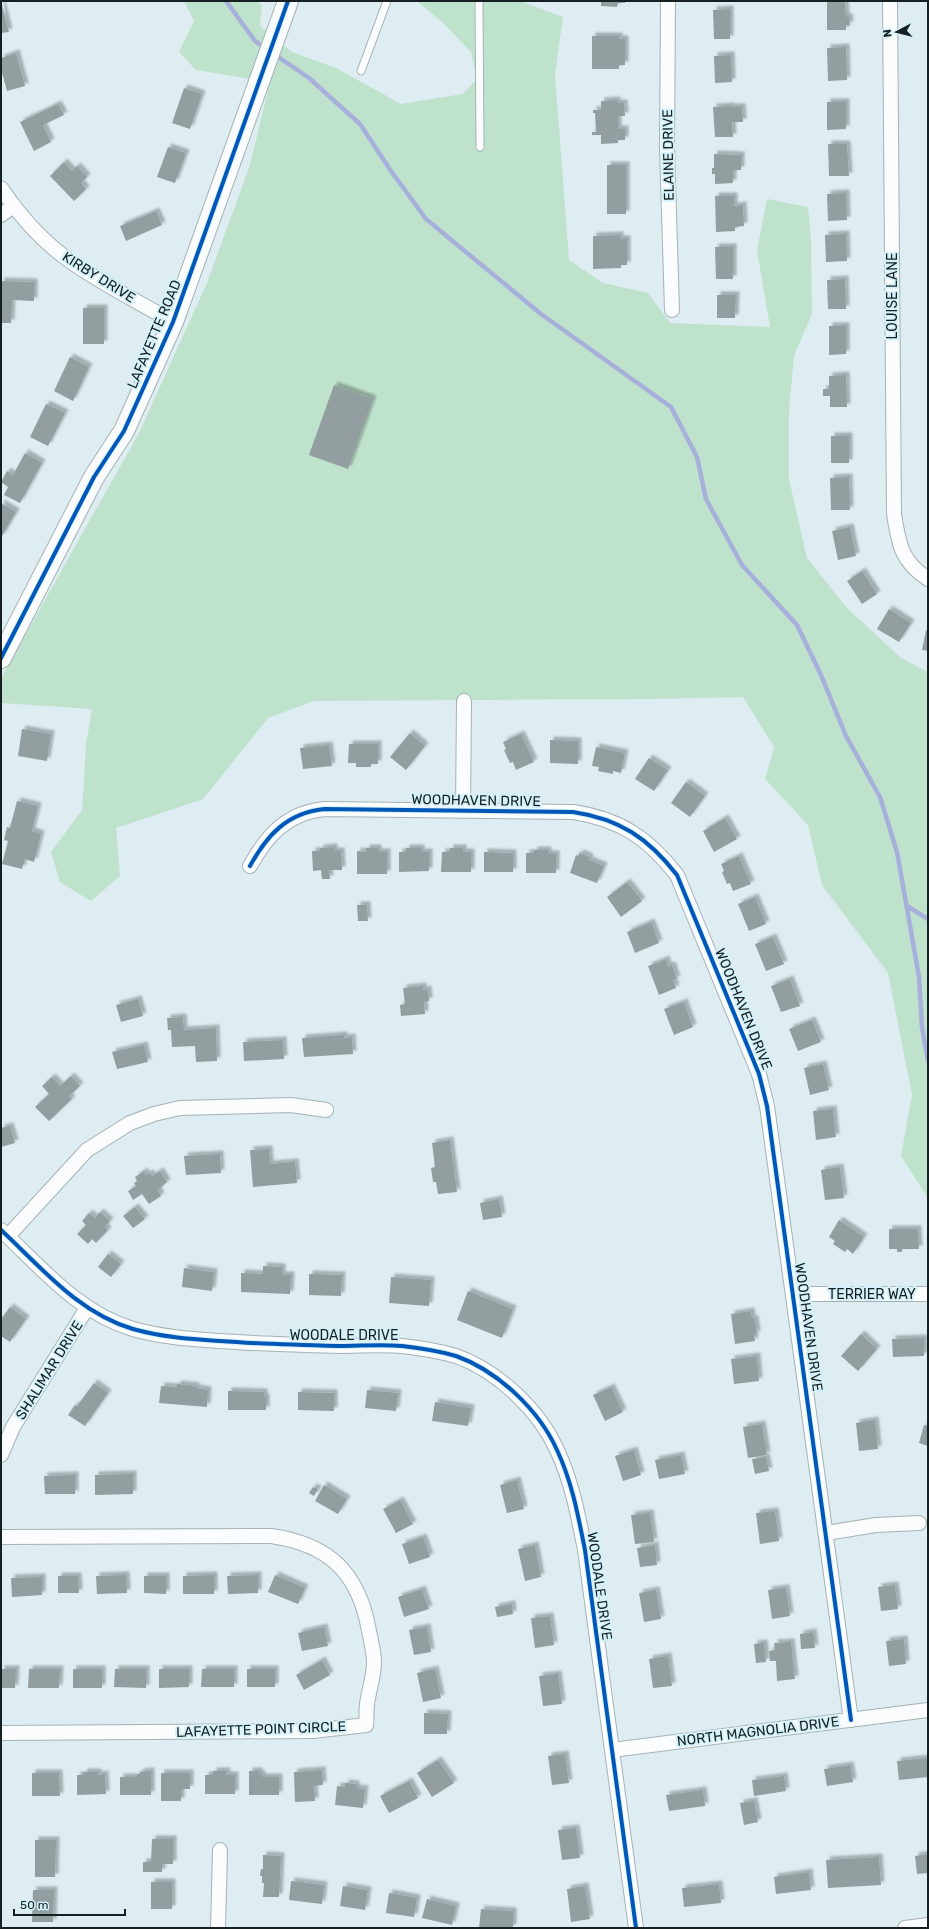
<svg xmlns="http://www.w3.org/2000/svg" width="929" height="1929" font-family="Rubik,sans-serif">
	<defs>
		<filter id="shadow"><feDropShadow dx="3.5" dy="-3.5" stdDeviation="1" flood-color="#0004"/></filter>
	</defs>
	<rect width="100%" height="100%" fill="#ddedf1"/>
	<path fill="#bfe2cd" d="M184,1H257L262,5L260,26L292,52L336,68L401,104L463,94L477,79L471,52L443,23L417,1H520L563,17L555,74L569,260L603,283L648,293L670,323L770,327L757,250L767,199L808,207L811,238L812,314L794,356L789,411V479L807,558L846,607L901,658L928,672V1198L901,1156L912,1095L888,973L822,885L808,825L765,779L774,747L743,697L652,699L314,701L268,718L203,799L116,828L120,876L91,901L60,882L51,852L82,810L86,745L92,709L1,703V678L139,433L207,283L250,165L270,82L196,70L179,52L194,21Z"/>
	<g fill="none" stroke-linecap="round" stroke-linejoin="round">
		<path stroke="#a7afdb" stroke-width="4.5" d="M226,1L255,41L266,49
			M274,54L309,78L360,124L391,171L426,219L541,314L671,407L697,457L706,499L742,565L797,625L821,675L846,736L880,797L897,852L908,914L919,977L922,1027L928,1061
			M907,906L928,919"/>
	</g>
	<path fill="#929e9f" filter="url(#shadow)" d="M1,1L9,32L1,33Z
		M601,1H625V3H618L617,7L601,6Z
		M827,2H845L846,17H849L850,25H846V30H827Z
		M730,9V39H714L713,10Z
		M592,36H619V39H625V65H619V69H592Z
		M846,47L847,80L828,81L827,48Z
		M16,53L25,86L7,91L1,69V58Z
		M731,55L732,82L715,83L714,56Z
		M184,88L202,94L190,129L172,123Z
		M617,100V103H624L625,116H618V129H625V140H618V143L601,144V135H592V132H596L595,113H593V110H601V101Z
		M827,102H846V129L827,130Z
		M58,104L64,115L43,125L51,142L34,151L20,122Z
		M731,106V107H742L743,122H732L733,137H715L713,107Z
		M828,144H847L849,176H829Z
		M168,147L186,153L175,183L157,177Z
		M714,154L741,155V170H733V183L715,184V174H712V168H714Z
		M64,162L72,171L77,166L87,177L81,183L86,189L74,201L50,176Z
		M607,165H626V214H607Z
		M846,193L847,220L828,221L827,194Z
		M715,196H734V206L743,205L744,226L735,227V231L716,232Z
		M156,211L162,225L126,241L120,226Z
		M846,234L847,261L826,262L825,235Z
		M620,235V239H627V265H621V268L593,269V236Z
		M715,247H733V279H716Z
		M845,279L846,309H828L827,280Z
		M1,281L34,282V301L12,300L11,323H1Z
		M717,295H736L735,318H717Z
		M83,308H104V344H83Z
		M829,326H846V354L829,355Z
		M70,357L89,367L73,401L54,391Z
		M846,375L847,407H830V396H823V389H829V376Z
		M334,385L373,399L348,469L309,455Z
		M46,404L65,413L48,446L30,437Z
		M831,436H849V463H831Z
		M25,453L42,463L20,503L4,495L8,487L1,482L7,471L13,475Z
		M849,477L850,510H831L830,478Z
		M1,503L16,512L1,538Z
		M850,527L856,556L838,560L832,531Z
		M862,571L877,594L862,604L847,581Z
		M889,609L911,623L899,642L877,629Z
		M926,630L928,631V651L922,650Z
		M22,729L51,734L47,761L18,756Z
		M410,733L425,746L406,770L390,757Z
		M521,734L534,762L516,770L513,762L510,763L504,750L506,749L503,742Z
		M550,740L578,741V764L550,763Z
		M349,744H378V764H371V767H356V763H348Z
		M329,745L332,766L303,769L300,748Z
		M596,747L625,753L621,773L613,771V774L598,771L599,767L592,766Z
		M649,758L668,770L654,791L635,779Z
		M686,782L705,796L690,817L671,803Z
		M17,801L38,806L32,831L41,834L34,862L25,859L22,869L2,864L8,841L4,840L7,827L10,828Z
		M725,818L737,839L714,852L703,831Z
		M334,847V851H341L342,870H329L330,879H322L321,870L313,871L312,851H320V848Z
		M366,848H378V852H387V874H357V851L366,852Z
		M406,848H421V852H429V871L399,872V852H406Z
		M450,848H463V852H471V872H441L442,852H450Z
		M534,850H548V854H556V873H526V853H534Z
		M484,852L513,853V872H484Z
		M580,853L590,857L589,860L604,866L597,883L570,873L576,855L578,856Z
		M739,856L751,884L733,891L730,883L727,884L722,872L724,871L721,864Z
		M627,882L642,901L621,917L607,897Z
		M755,897L766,924L749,931L738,904Z
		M357,905H367L368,921H358Z
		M651,922L659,943L635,953L627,932Z
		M773,937L784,964L766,971L755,944Z
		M666,959L668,966L672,965L677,979L673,980L676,988L659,995L648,966Z
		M790,979L800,1006L781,1012L771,986Z
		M423,986V990L428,989L429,1001L424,1002L425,1014L401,1016L400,1005L405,1004L403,988Z
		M138,999L143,1016L121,1022L116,1005Z
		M684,1002L693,1027L674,1035L664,1009Z
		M183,1017L184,1030L216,1028L217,1061L196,1062L195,1046L172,1047L171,1030H168L167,1018Z
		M812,1020L821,1042L798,1051L789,1029Z
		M344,1035V1038L352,1037L353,1054L304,1057L302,1038Z
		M283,1040L284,1059L244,1061L243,1042Z
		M144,1045L148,1062L117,1069L112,1052Z
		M823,1064L829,1090L810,1095L804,1068Z
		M71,1076L80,1086L69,1096L72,1099L49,1121L35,1107L49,1094L42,1086L52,1077L60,1086Z
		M833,1109L836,1137L816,1140L813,1111Z
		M10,1126L15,1143L1,1147V1128Z
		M450,1140L457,1192L438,1194L436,1182H433L431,1168L435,1167L432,1143Z
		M269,1149L270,1164L295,1162L297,1183L253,1187L250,1150Z
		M220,1154L221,1173L186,1175L184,1156Z
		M840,1167L844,1198L825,1200L821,1170Z
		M144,1171L146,1175L150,1173L152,1176L160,1171L167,1182L158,1190L161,1196L149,1204L142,1194L133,1200L128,1191L136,1186L134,1183L137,1181L135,1177Z
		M499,1199L502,1217L483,1220L480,1203Z
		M135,1207L145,1219L133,1228L123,1216Z
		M100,1212L110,1221L105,1227L108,1230L96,1243L92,1239L88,1244L77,1234L86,1225L82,1221L89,1213L95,1218Z
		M839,1220L864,1237L853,1254L847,1249L845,1252L833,1244L835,1241L829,1237Z
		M889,1229H918L919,1249H902V1252H897V1249H889Z
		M108,1254L121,1264L111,1277L98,1267Z
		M263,1266L282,1267V1275H291L290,1294L241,1292V1273L263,1274Z
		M184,1268L214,1272L212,1291L182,1287Z
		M309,1274L342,1275L341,1296L309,1295Z
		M391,1277L431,1280L429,1306L389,1303Z
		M468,1291L513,1309L502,1338L457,1320Z
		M10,1307L26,1319L10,1342L1,1336V1319Z
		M751,1311L752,1319H755L757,1334L754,1335L755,1341L735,1344L731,1314Z
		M861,1334L877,1349L858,1371L841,1356Z
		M924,1338V1356L893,1357L892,1339Z
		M757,1356L759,1381L734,1384L731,1359Z
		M94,1383L108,1393L85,1426L68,1415L75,1405L77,1406Z
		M177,1384L196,1386V1388L208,1390L207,1407L159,1403L161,1386L177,1387Z
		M611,1387L623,1412L605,1421L593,1395Z
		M367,1390L398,1393L396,1411L365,1408Z
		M228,1391L264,1392V1397H266V1410H228Z
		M298,1392L334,1393V1411L298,1410Z
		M435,1402L471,1408L468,1426L432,1421Z
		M875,1420L878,1449L859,1451L856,1423Z
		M762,1424L767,1455L748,1458L743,1427Z
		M924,1425L928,1426V1446L919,1443Z
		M634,1450L641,1475L623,1481L615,1456Z
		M681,1455L685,1474L659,1479L655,1460Z
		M766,1457L769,1471L755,1474L752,1459Z
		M133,1474V1494L95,1495V1475Z
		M75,1475V1494H45L44,1476Z
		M517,1480L524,1509L507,1513L500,1485Z
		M324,1485L347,1499L338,1514L315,1501Z
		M313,1487L318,1489L314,1496L309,1493Z
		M400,1500L413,1524L396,1533L383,1509Z
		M775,1511L779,1541L760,1544L756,1513Z
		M650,1513L654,1542L635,1544L631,1515Z
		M423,1537L430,1557L409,1564L402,1544Z
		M535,1545L541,1577L525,1581L518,1549Z
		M655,1545L657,1565L640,1567L637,1548Z
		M126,1575L127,1593L97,1594L96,1576Z
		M214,1575V1594H183V1576Z
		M258,1575V1593L228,1594L227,1576Z
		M275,1575L305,1588L298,1604L268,1592Z
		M58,1576H78L79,1593H58Z
		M144,1576H166V1594L144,1593Z
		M42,1577V1595L12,1597L11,1578Z
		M895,1585L898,1609L881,1611L878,1587Z
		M786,1588L790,1616L772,1619L768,1590Z
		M422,1589L429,1609L404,1617L398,1597Z
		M656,1590L661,1619L644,1622L639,1593Z
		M512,1604L513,1614L497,1617L495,1607Z
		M550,1616L554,1645L535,1648L531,1618Z
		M324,1627L328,1646L302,1651L298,1633Z
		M427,1627L431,1652L414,1655L409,1630Z
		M813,1632L815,1648L801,1649L800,1634Z
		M904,1639L906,1664L889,1666L886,1641Z
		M791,1642L795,1679L777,1681L776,1661H770L769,1651L775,1650L774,1643Z
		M764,1643L766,1662L756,1663L754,1644Z
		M668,1656L672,1686L653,1688L649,1659Z
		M322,1660L330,1675L304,1690L296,1675Z
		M1,1669H16L15,1688H1Z
		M29,1669H60L59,1688H28Z
		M73,1669H102V1688H73Z
		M115,1669H146V1688L114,1687Z
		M159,1669H189V1687L159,1688Z
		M202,1669H234V1687H201Z
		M247,1669H275V1687H247Z
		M435,1669L441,1698L423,1702L417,1673Z
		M558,1674L562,1704L543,1706L539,1676Z
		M424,1713L448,1714L447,1734H424Z
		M565,1754L569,1783L552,1785L548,1756Z
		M927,1758L928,1777L899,1780L897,1761Z
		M438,1760L454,1783L432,1797L417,1773Z
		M850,1765L853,1782L827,1786L824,1769Z
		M322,1770L323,1785L314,1786L315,1801L295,1802L294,1772Z
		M151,1771V1795H120V1777H137V1774H140V1772Z
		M213,1771H227L226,1775H235V1794H205V1775H213Z
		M249,1771H259V1774H262V1777H279V1795H249Z
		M84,1772H98V1775L105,1774L106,1794L77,1795V1775H84Z
		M32,1773H59L60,1796H32Z
		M161,1773H190V1789H181V1801H161Z
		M784,1776L786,1791L754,1796L752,1780Z
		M409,1781L418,1798L389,1813L380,1796Z
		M345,1783L356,1784V1788L365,1789L363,1808L335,1805L337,1786L345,1787Z
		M703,1790L705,1806L669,1811L666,1795Z
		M754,1801L758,1822L744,1825L740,1803Z
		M576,1828L580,1858L562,1860L558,1830Z
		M152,1839H173V1864H162V1872H143V1862H151Z
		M35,1840H56L55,1877H35Z
		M928,1854V1873L917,1874L915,1856Z
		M263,1855L281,1856L279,1897H263L264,1883H262V1876H260L261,1869H263Z
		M879,1857L881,1885L828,1888L826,1860Z
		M809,1872L811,1890L776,1894L774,1877Z
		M291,1881L324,1885L322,1904L289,1900Z
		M151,1882H172V1909H151Z
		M719,1884L721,1903L684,1907L682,1888Z
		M343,1886L368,1890L365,1910L340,1906Z
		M585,1886L590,1919L571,1922L567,1889Z
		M33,1890H54L53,1922H32Z
		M389,1893L417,1898L414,1917L386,1913Z
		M427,1899L456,1906L452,1925L422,1918Z
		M481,1909L513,1911V1928H479Z"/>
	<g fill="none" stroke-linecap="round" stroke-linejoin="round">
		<g stroke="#a6b2b5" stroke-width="9">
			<path id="lane" d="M479,1L480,147
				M361,71L387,1"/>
		</g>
		<g stroke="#a6b2b5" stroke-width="16">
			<path id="street" d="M668,1L667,148L672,310
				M890,1L894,514C899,545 901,561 928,579
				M1,188C19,215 43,242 70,261C102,284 139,302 173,322
				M1,215L13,206
				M463,811L464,701
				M250,866C267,835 287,813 324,809L573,812C620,819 648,838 677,875L759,1074L767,1106L851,1720
				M1,1230C41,1267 78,1313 133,1329C161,1337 191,1339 220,1341C260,1344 299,1345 339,1346C359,1346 381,1344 402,1346C420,1348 439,1351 456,1356C498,1371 539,1410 557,1450C572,1482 578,1515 585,1550L636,1928
				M8,1236L87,1150L130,1123L154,1114L180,1108L291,1105L326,1110
				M793,1294H928
				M1,1455L13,1427L87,1308
				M826,1533L876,1525L919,1523
				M1,1537L271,1536C329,1544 359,1573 369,1631C371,1641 374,1652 374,1662C374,1677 369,1689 367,1704C366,1711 367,1718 366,1725L313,1731L1,1733
				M612,1750L928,1710
				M218,1928L220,1850
				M905,1928L928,1925"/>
		</g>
		<g stroke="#a6b2b5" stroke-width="22">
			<path id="secondary" d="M1,658L94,477L124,431L173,322L288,1"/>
		</g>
		<use href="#lane" stroke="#fafcfd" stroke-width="7"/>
		<use href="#street" stroke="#fafcfd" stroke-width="14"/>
		<use href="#secondary" stroke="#fafcfd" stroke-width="20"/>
		<g stroke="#d5f1f9" stroke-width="6">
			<path id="cycleway" d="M1,658L94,477L124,431L173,322L288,1
				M250,866C267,835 287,813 324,809L573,812C620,819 648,838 677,875L759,1074L767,1106L851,1720
				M1,1230C41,1267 78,1313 133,1329C161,1337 191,1339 220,1341C260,1344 299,1345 339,1346C359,1346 381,1344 402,1346C420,1348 439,1351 456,1356C498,1371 539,1410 557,1450C572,1482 578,1515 585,1550L636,1928"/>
		</g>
		<use href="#cycleway" stroke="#0057b8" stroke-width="4"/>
	</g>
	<g text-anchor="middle" stroke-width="4" stroke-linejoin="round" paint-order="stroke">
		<g font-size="14" fill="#162023" stroke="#d5f1f9">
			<text transform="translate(668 155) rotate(-91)" y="5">ELAINE DRIVE</text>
			<text transform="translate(99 277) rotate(32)" y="5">KIRBY DRIVE</text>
			<text transform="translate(892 296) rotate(-90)" y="5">LOUISE LANE</text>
			<text transform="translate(154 334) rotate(-67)" y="5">LAFAYETTE ROAD</text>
			<text transform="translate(476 800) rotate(1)" y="5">WOODHAVEN DRIVE</text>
			<text transform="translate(744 1009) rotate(68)" y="5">WOODHAVEN DRIVE</text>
			<text x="872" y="1299">TERRIER WAY</text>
			<text transform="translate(809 1327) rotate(82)" y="5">WOODHAVEN DRIVE</text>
			<text x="344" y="1340">WOODALE DRIVE</text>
			<text transform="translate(49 1370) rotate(-58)" y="5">SHALIMAR DRIVE</text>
			<text transform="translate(600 1586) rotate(82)" y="5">WOODALE DRIVE</text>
			<text transform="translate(261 1729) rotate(-2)" y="5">LAFAYETTE POINT CIRCLE</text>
			<text transform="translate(758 1731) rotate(-7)" y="5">NORTH MAGNOLIA DRIVE</text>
		</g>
	</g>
	<rect width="929" height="1929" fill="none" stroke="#162023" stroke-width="4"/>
	<g transform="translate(897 32) rotate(263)" stroke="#d5f1f9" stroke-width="3" paint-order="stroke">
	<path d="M0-3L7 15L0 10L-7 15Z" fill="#162023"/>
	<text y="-6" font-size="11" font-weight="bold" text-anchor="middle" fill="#162023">N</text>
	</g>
	<path d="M14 1909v6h111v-6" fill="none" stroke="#162023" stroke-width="2"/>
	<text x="20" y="1909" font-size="12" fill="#162023" stroke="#d5f1f9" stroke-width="3" paint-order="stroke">50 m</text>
</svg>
